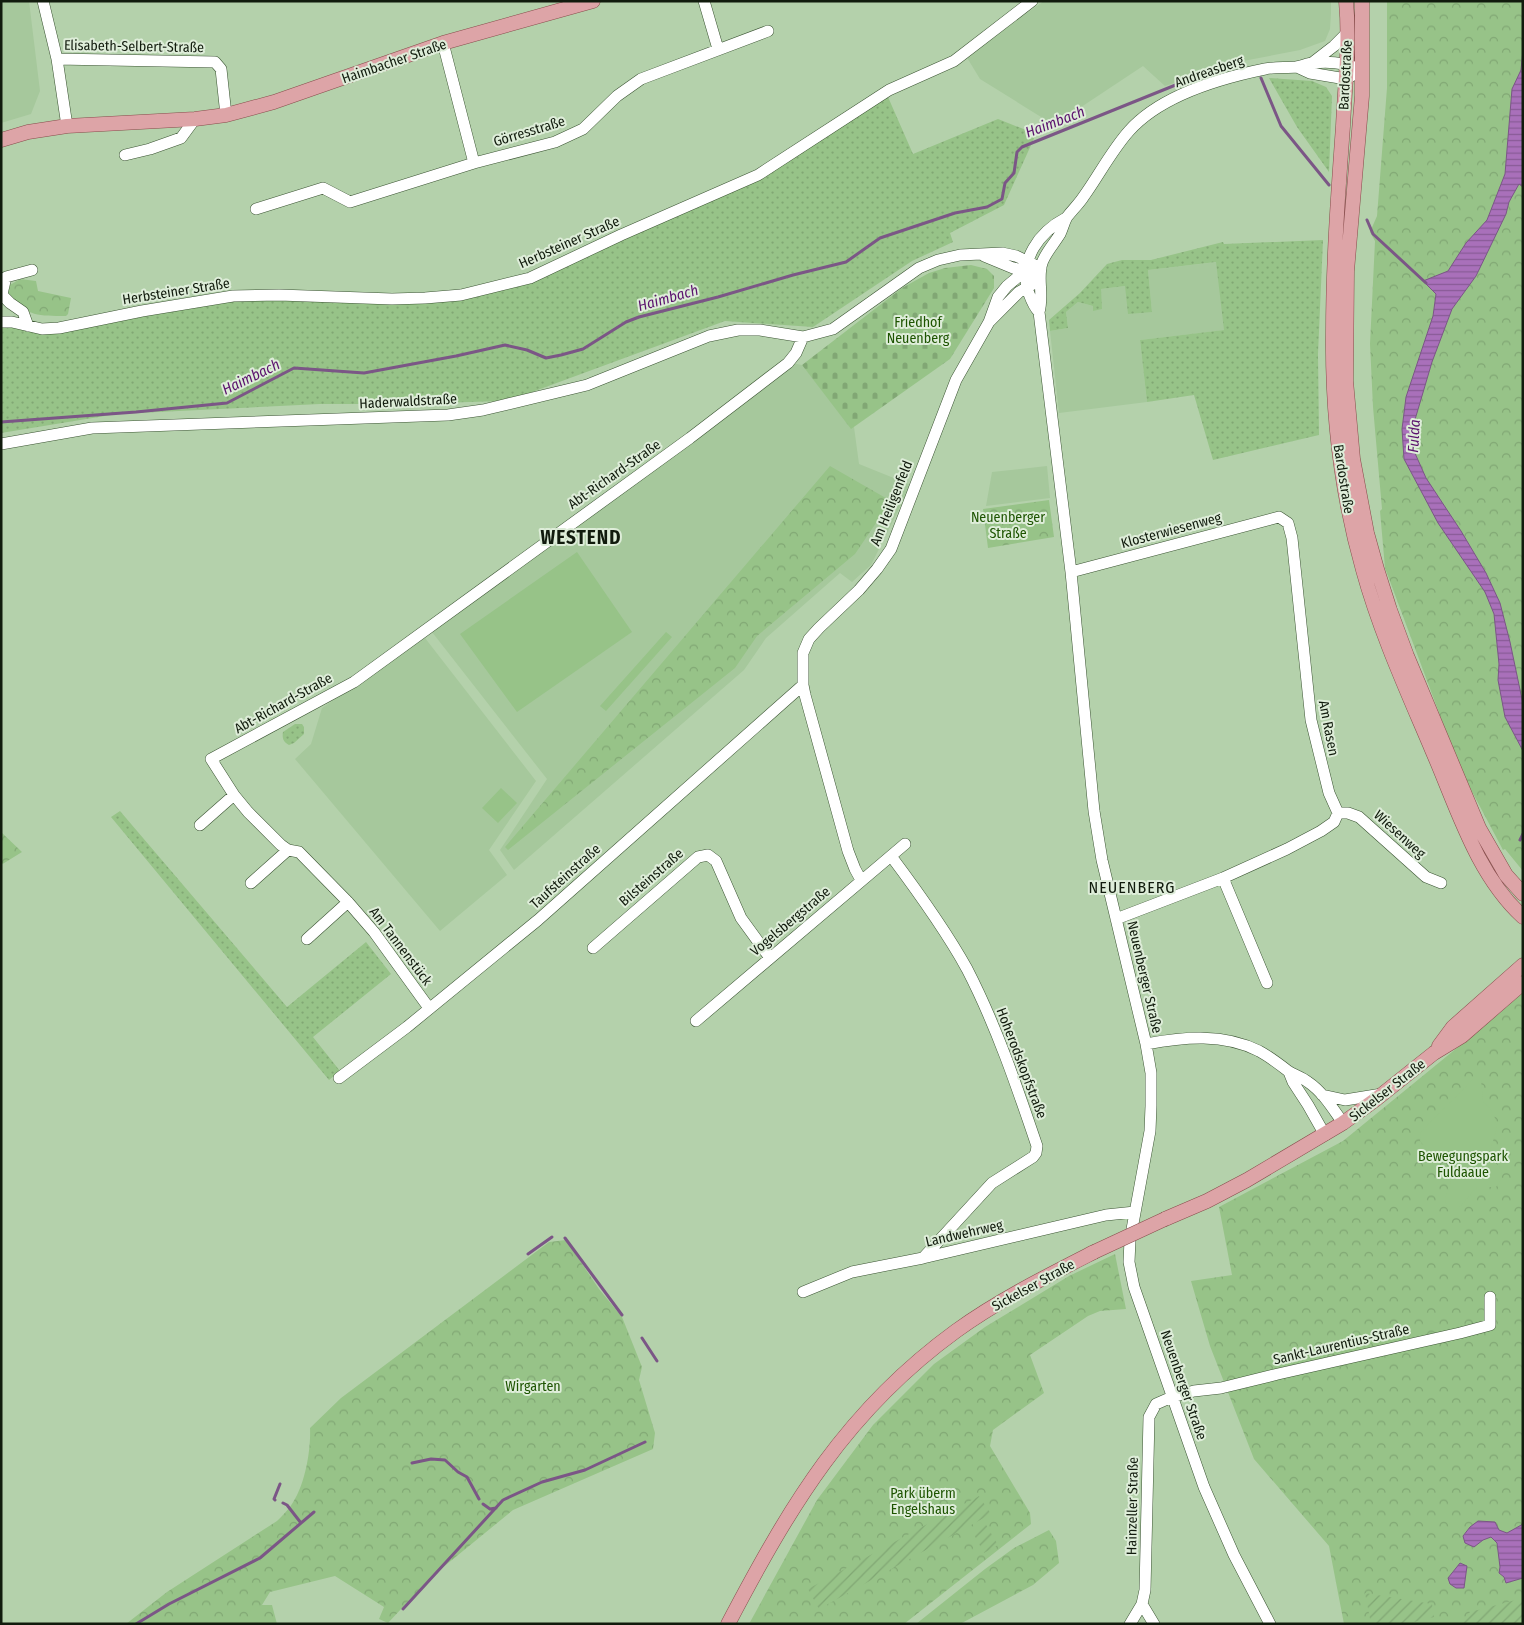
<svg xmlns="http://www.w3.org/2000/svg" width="1524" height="1625" font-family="'Fira Sans Condensed',sans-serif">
	<defs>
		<pattern id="grass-dots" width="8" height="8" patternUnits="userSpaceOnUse" patternTransform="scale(1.25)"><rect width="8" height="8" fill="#97c388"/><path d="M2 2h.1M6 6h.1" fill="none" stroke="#81a774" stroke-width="1.8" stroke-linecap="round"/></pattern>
		<pattern id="forest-crowns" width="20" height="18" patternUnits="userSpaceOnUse" patternTransform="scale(1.25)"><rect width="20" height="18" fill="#97c388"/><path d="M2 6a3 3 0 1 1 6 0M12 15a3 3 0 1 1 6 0" fill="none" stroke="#81a774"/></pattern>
		<pattern id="cemetery-stones" width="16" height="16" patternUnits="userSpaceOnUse" patternTransform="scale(1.25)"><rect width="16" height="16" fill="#97c388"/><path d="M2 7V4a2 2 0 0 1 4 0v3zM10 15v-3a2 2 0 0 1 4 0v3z" fill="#81a774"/></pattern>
		<pattern id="garden-furrows" width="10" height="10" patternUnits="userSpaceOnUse" patternTransform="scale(1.25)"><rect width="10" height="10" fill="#97c388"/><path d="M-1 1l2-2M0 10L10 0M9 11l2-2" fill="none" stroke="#81a774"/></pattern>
		<pattern id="water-rules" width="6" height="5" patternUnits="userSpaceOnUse" patternTransform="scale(1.25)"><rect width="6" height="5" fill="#a970ba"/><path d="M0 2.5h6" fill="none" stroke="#885b96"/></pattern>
	</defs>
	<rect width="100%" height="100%" fill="#b4d1ab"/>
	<path fill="#a6c89c" d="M1,1H29L40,91L31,114L1,123Z
		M1044,1H1331V13L1330,29L1325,41L1300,50L1238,62L1165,86L1143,66L1054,125L980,79L966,56Z
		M1217,262L1225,330L1140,340L1147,402L1059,413L1050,331L1068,328L1066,312L1078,302L1093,306L1101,289L1125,286L1152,312L1148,270Z
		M791,363L802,365L854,427L859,464L911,485L871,565L852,582L840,573L766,638L744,670L514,870L500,850L547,779L432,632L767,371Z
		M1047,466L1050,498L986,506L992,472Z
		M425,638L536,781L489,850L507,875L440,931L295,759L311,744L322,708Z"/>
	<path fill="url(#grass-dots)" d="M1269,78L1312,81L1326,87L1332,96L1329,172L1297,127Z
		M888,97L913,154L998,119L1036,134L1004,205L950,233L953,242L912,261L813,327L725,321L524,395L503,401L403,404H320L117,414L1,433V323L58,324L219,300L411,297L476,289L543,269L757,178Z
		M1323,240L1318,354L1319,435L1213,460L1194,395L1147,402L1140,340L1224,330L1216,262L1148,270L1152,312L1128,314L1125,286L1101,289L1102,309L1093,311V306L1078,302L1066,312L1068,328L1050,331L1049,320L1080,293L1107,264L1122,260H1151L1223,242L1224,244Z
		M295,724H302L304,727V734L294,743L289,745C283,742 282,738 283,732Z
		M120,811L287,1007L366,942L391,974L313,1037L340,1071L329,1080L111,817Z"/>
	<path fill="url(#forest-crowns)" d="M1387,1H1523V871L1505,849L1503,850L1460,769L1385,568L1380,511L1382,509L1373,407L1370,344L1375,241L1370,232L1377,216L1387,88Z
		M20,279L36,281L38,291L71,298L68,314L66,316C38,316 29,316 7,297L10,285Z
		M830,466L891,501L855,554L757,636L735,668L508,850L505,847Z
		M1049,500L1054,537L988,548L983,509Z
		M1,832L22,852L1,865Z
		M1523,992V1624H1344L1329,1546L1254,1459L1210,1346L1191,1281L1232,1275L1219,1207L1343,1141L1501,1012Z
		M566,1240L599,1289L622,1317L642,1367L639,1380L655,1433L653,1449L513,1510L430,1578L388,1623L379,1619L384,1607L335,1576L270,1592L262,1605H272L277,1624H126L167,1592L277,1521C282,1516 286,1512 290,1507C305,1487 311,1451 310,1428L341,1398L549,1242Z
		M1115,1254L1126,1309L1100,1311L1088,1316L1030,1355L1044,1393L993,1430L990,1446L1030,1513L1031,1524L904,1624H749L817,1500L873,1425L934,1364L985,1327L1069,1276Z
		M1049,1530L1056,1541L1059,1563L1033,1585L960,1624H916L985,1569L1014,1548Z"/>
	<path fill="url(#cemetery-stones)" d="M971,265L987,269L994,276V288L950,359L851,429L802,365L902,288L929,273L945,268Z"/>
	<path fill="url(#garden-furrows)" d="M979,1496L991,1514L819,1609L808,1589Z
		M985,1523L998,1545L984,1553L972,1531Z
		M1365,1593L1432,1604L1434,1617L1406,1624H1371Z
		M1523,1598V1624H1463L1466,1616L1471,1611L1478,1610Z"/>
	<path fill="#97c388" d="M577,552L632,632L517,712L460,634Z
		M666,632L672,637L606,711L600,706Z
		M501,788L517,803L498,823L482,808Z
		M1473,1079H1481L1483,1101L1490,1109L1495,1118L1497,1128L1490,1151C1474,1149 1441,1161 1430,1153C1426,1150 1423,1144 1420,1141L1421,1132Z
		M1478,1157C1495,1158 1511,1171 1496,1187H1477L1459,1208H1449C1441,1199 1448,1195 1450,1185C1452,1180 1450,1174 1449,1169L1463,1160Z"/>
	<path fill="url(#water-rules)" stroke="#7b5686" d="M1523,50V187L1519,184L1509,202L1506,214L1476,276L1452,309L1432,362L1414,423V451L1426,478L1461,531L1486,573L1500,603L1510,642L1523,704V751L1505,717L1498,680L1499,664L1494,614L1485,592L1438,523L1404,459L1402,429L1406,397L1433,316L1436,294L1423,281L1448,271L1466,243L1487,220L1505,174L1512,89L1521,70Z
		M1478,1521L1495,1522L1499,1530L1507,1533L1523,1524V1578L1506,1583L1504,1577L1499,1573L1500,1567L1497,1543L1491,1537L1483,1540L1474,1547L1465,1543L1463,1536L1470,1527Z
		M1460,1563L1467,1566L1464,1588H1456L1450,1584L1448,1578Z"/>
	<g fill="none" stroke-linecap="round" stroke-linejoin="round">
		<path stroke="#7b5686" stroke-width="3" d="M1261,78L1281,126L1329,185
			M1367,220L1373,234L1426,283
			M1,422L136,412L227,403L294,368L364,373L456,356L505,345L527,350L546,358L561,355L583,349L626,322L639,317L718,297L793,275L846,262L880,238L955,213L987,207L1002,199L1005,183L1014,173L1017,152L1022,147L1183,82L1231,66
			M1520,840L1523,834
			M565,1238L622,1315
			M528,1254L552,1237
			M642,1338L657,1361
			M412,1463L431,1459L445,1460L458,1472L467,1477L479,1499
			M275,1500L274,1499L280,1484
			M283,1503L287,1505L301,1523
			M483,1504L490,1509L496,1508
			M403,1609L503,1500L542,1482L585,1470L645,1442
			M136,1624L169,1604L260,1558L314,1512"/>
		<g stroke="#3b5433" stroke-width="12">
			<path id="minor" d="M43,1L57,59L67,126
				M704,1L718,49
				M443,43L474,163
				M57,59L215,62L221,69L226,115
				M1312,63L1334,46L1348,32
				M1297,67L1310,73L1346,79L1362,70
				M125,155L150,149L181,138L195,119
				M256,209L323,188L350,202L474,163L555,142L583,129L617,96L641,79L768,31
				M984,256L1013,268L1030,271
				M1,294L10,303L23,312L28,326
				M2,294L6,277L32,270
				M1039,312C1033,306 1031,299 1028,291C1019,260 1039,232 1066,218
				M990,321L1019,292L1033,284
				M1,322H12L42,329L59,328L142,311L233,296L279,295L392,299L425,298L461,295L530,278L621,235L758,175L889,90L954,61L1032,1
				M1,444L92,428L448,415L483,410L587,385L709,336L738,330H760L803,337L833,329L919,268L938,260L960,255L1002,253L1016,256L1041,268
				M1071,572L1279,517L1288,523L1292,538L1311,720L1329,793L1338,813L1334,822L1321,831L1287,849L1223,878L1116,919
				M1338,813H1348L1359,817L1426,877L1441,883
				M200,825L234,795
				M891,856C918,892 945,929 967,969C996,1025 1017,1087 1037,1146L1036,1153L1033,1157L992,1183L923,1258
				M1223,878L1267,983
				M861,880L855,869L848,851L805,695L803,685V653L809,639L819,628L859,590L877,569L891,549L956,380L989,322L998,297L1007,286L1019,276L1040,275
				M251,883L288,850
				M307,939L348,902
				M593,948L698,857L708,855L716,861L741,918L770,958
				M429,1008L374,932L348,902L299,852L288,850L281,845L248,812L234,795L211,759L354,682L690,438L788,363L796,353L803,337
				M696,1021L905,844
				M1146,1044C1185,1037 1223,1033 1259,1051C1270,1057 1279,1064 1288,1071C1294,1075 1302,1077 1308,1082C1323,1092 1333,1109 1343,1123
				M1289,1072L1293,1082L1308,1105L1325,1135
				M339,1078L407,1027L538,920L803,685
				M1322,1095L1345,1100L1382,1094
				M803,1292L852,1272L923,1258L1106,1215L1135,1212
				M1142,1604L1154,1624
				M1130,1624L1142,1604L1145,1590L1149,1417L1156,1404L1172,1397L1194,1391L1221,1388L1278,1374L1460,1333L1490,1325V1297
				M1270,1624L1234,1555L1204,1487L1134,1287L1129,1262L1130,1240L1150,1131L1151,1106V1073L1146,1044L1102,860L1094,811L1071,572L1039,312C1044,296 1037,278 1042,263C1046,252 1054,244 1060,234C1063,228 1064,222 1067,217C1073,209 1079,204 1084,196C1099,175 1112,150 1129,131C1160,96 1221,78 1265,69C1275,67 1286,68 1296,67C1302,66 1308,63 1314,63C1331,61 1346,63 1362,70"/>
		</g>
		<g stroke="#874c4b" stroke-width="15">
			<path id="major" d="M1346,1C1350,43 1345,85 1343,126C1338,195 1333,264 1333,333C1332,413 1341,493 1363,570C1380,632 1407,691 1432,750C1457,807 1476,874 1523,917
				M1362,1V96L1347,271L1346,381L1353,459L1367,533L1377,569L1390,610L1407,656L1479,828L1506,875L1523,894
				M1,140L28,132L67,126L195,119L226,115L274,102L443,43L593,1
				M1439,1046L1453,1027L1523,965
				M1165,1219L1207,1201L1247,1180L1343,1123L1375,1100L1434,1053L1462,1036L1523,983
				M728,1624C790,1506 846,1411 956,1331C999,1300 1047,1276 1094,1252"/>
		</g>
		<use href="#minor" stroke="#fff" stroke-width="11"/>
		<use href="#major" stroke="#dda4a7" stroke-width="14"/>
		<g stroke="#874c4b" stroke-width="15" stroke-linecap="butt">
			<path id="major-bridge" d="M1094,1252L1165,1219"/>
		</g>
		<use href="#major-bridge" stroke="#dda4a7" stroke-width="14"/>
	</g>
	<g text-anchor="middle" stroke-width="4" stroke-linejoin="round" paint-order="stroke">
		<g font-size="14" fill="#111b0d" stroke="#deedd9">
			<text transform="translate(134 46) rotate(1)" y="5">Elisabeth-Selbert-Straße</text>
			<text transform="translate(394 61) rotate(-19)" y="5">Haimbacher Straße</text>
			<text transform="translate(1209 71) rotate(-19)" y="5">Andreasberg</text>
			<text transform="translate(1345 75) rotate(-87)" y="5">Bardostraße</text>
			<text transform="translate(529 131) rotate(-17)" y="5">Görresstraße</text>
			<text transform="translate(569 242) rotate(-24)" y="5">Herbsteiner Straße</text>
			<text transform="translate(176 291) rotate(-9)" y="5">Herbsteiner Straße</text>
			<text transform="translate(408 401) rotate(-3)" y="5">Haderwaldstraße</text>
			<text transform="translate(614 474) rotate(-35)" y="5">Abt-Richard-Straße</text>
			<text transform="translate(1344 479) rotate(81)" y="5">Bardostraße</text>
			<text transform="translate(891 503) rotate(-68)" y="5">Am Heiligenfeld</text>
			<text transform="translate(1171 530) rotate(-15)" y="5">Klosterwiesenweg</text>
			<text transform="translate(283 703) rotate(-29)" y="5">Abt-Richard-Straße</text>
			<text transform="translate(1329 728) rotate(79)" y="5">Am Rasen</text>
			<text transform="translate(1400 834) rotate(42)" y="5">Wiesenweg</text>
			<text transform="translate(565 876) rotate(-42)" y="5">Taufsteinstraße</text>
			<text transform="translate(651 877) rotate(-41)" y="5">Bilsteinstraße</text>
			<text transform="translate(790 921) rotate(-40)" y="5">Vogelsbergstraße</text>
			<text transform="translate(401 946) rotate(53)" y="5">Am Tannenstück</text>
			<text transform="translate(1145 977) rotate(77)" y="5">Neuenberger Straße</text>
			<text transform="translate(1022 1063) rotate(69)" y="5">Hoherodskopfstraße</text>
			<text transform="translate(1387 1090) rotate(-38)" y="5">Sickelser Straße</text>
			<text transform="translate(964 1233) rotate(-13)" y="5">Landwehrweg</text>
			<text transform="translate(1033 1285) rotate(-29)" y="5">Sickelser Straße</text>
			<text transform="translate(1341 1344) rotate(-13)" y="5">Sankt-Laurentius-Straße</text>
			<text transform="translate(1184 1385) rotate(71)" y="5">Neuenberger Straße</text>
			<text transform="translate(1132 1506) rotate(-89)" y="5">Hainzeller Straße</text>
		</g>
		<g font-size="14" fill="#1d5400" stroke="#deedd9">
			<text x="918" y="327">Friedhof<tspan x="918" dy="16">Neuenberg</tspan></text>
			<text x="1008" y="522">Neuenberger<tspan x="1008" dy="16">Straße</tspan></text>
			<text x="1463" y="1161">Bewegungspark<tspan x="1463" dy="16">Fuldaaue</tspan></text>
			<text x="533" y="1391">Wirgarten</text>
			<text x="923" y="1498">Park überm<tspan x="923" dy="16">Engelshaus</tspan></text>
		</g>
		<g font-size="15" font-style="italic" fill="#5b126e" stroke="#deedd9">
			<text transform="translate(1055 122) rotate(-21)" y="5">Haimbach</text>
			<text transform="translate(668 298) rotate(-16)" y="5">Haimbach</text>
			<text transform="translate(251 377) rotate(-26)" y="5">Haimbach</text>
			<text transform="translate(1414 436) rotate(-87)" y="5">Fulda</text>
		</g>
		<g font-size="16" letter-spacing="1" fill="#111b0d" stroke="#deedd9">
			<text x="1132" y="893">NEUENBERG</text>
		</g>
		<g font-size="19" font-weight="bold" letter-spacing="1" fill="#111b0d" stroke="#deedd9">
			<text x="581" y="544">WESTEND</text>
		</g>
	</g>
	<rect width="1524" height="1625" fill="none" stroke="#111b0d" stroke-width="5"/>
</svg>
